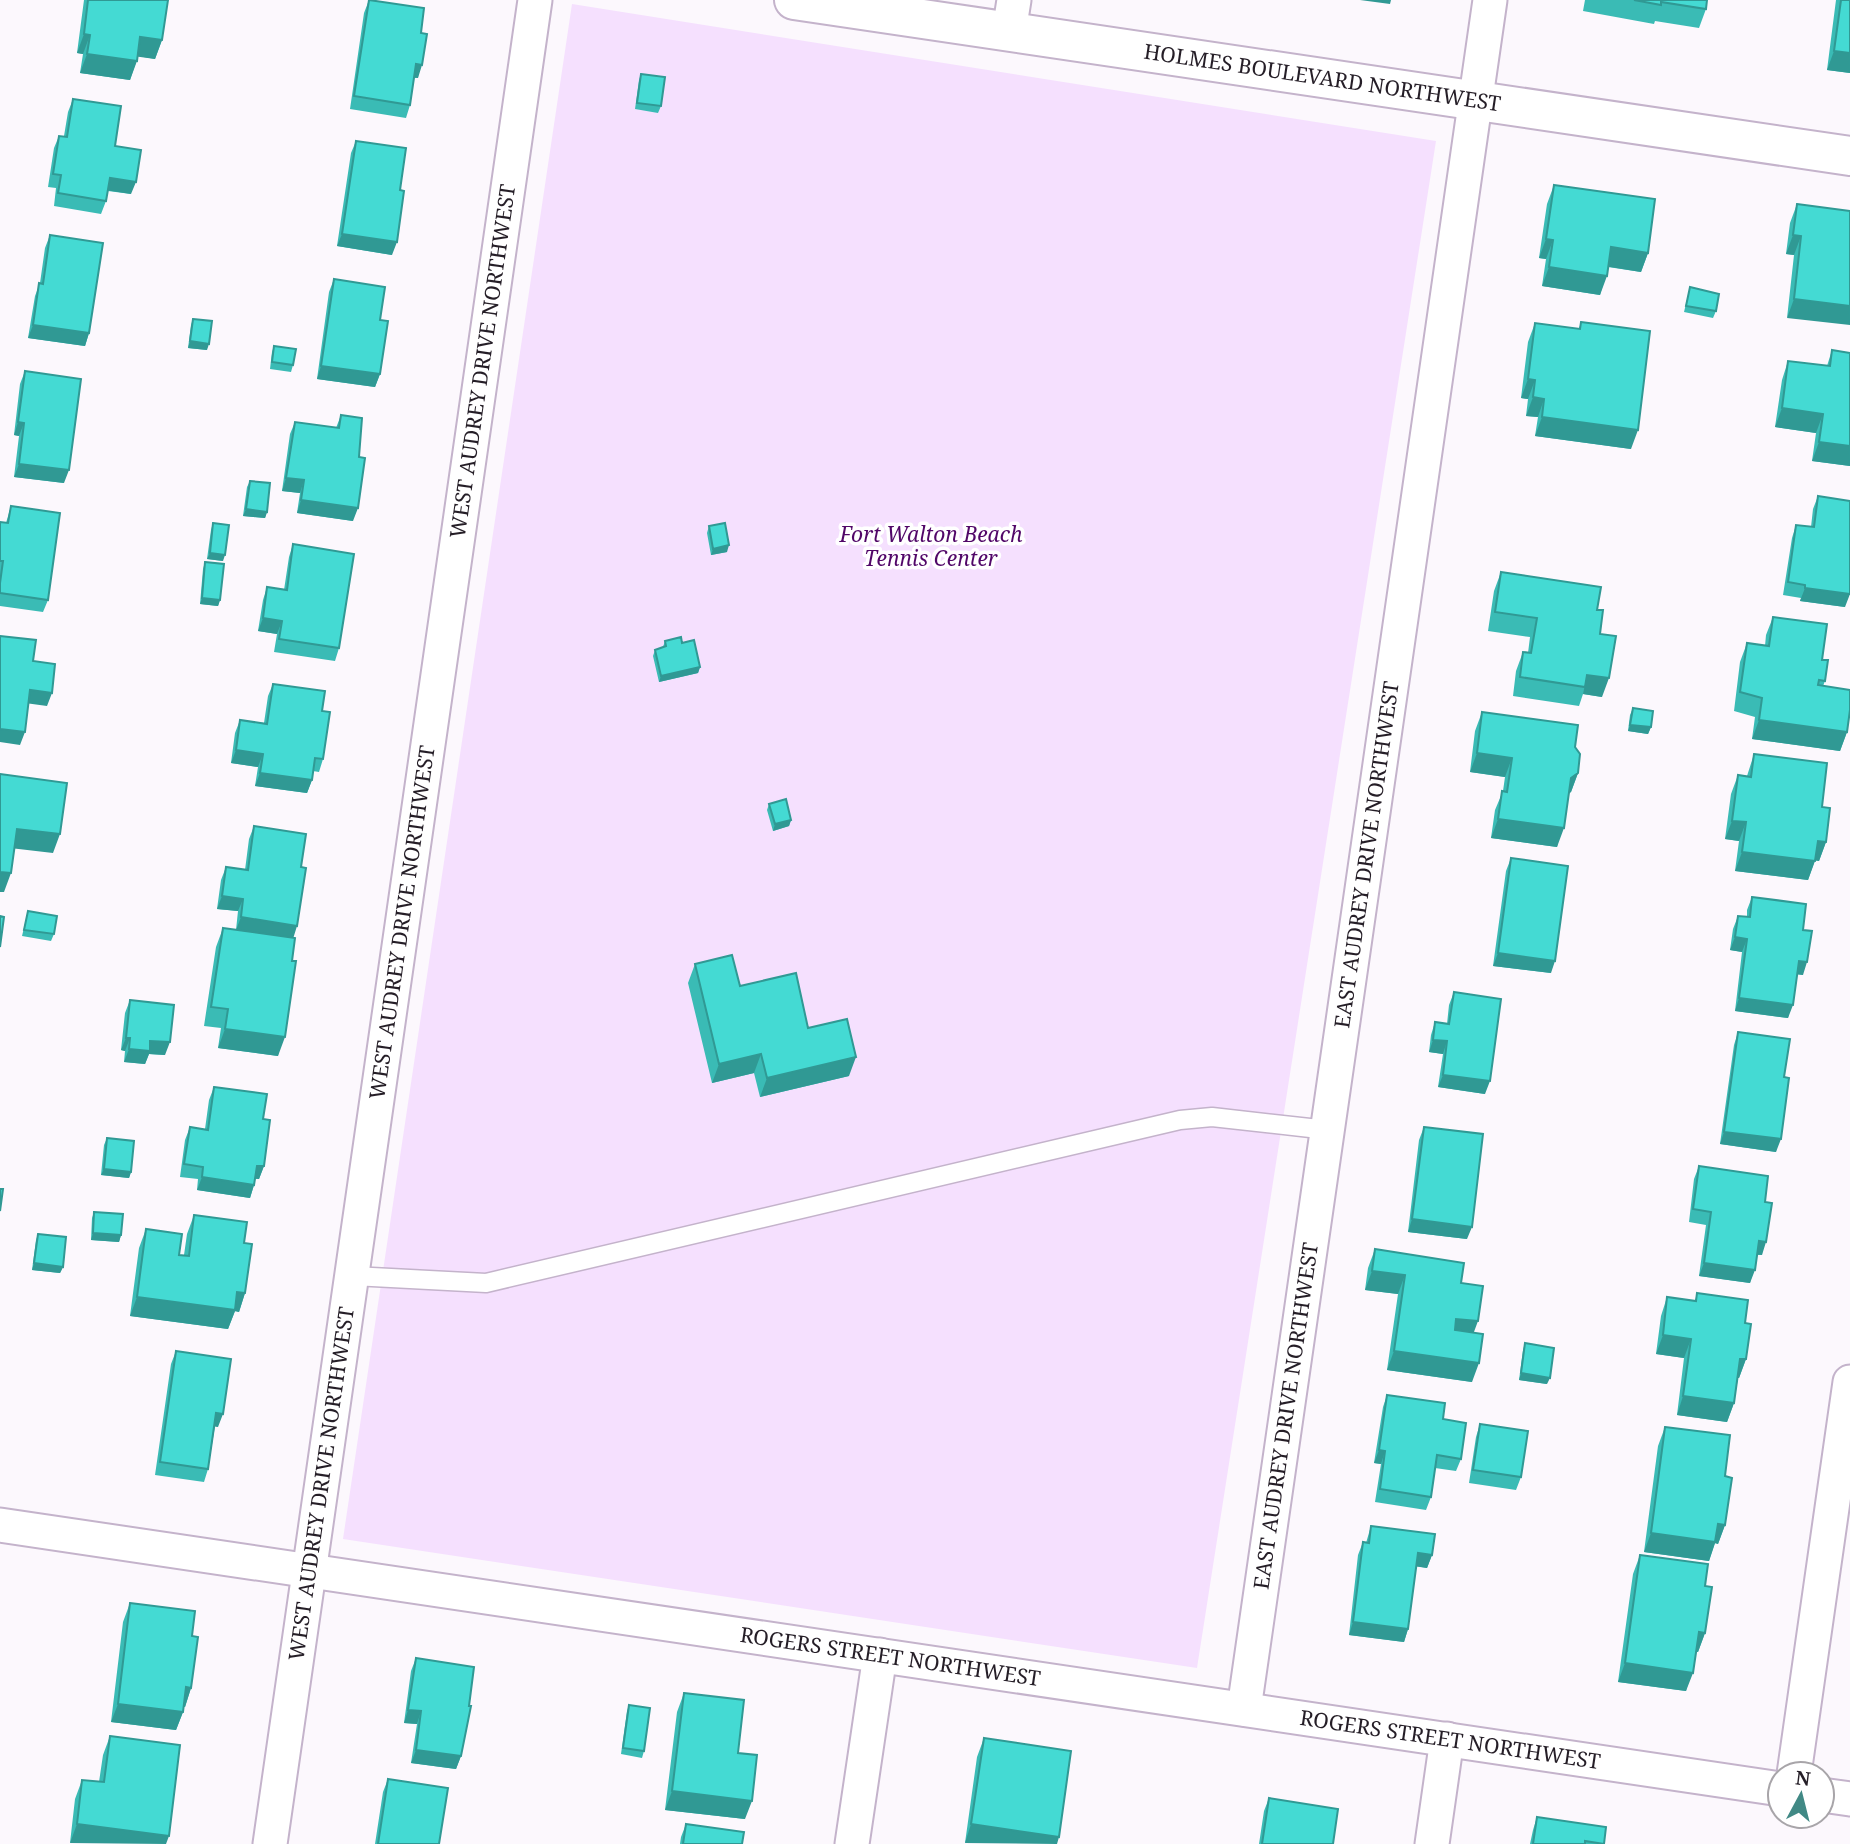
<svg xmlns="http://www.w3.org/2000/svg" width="1850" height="1844" font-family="'Noto Serif',serif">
	<rect width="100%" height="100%" fill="#fcf8fd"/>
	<path fill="#f5e0fe" d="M572,4L1436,141L1197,1668L343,1539Z"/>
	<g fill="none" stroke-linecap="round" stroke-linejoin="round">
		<g stroke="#c4b3cb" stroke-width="21">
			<path id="lane" d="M353,1276L486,1283L1180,1120L1212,1117L1328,1130"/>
		</g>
		<g stroke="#c4b3cb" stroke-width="37">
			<g id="street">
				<path d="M1009,32L1014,0"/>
				<path id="s1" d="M0,1525L1780,1789"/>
				<path id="s2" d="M1244,1709L1490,0"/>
				<path d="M1794,1774L1850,1382"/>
				<path d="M1822,1795L1850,1799"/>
				<path id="s3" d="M270,1844L535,0"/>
				<path d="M852,1844L880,1655"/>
				<path d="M1432,1844L1447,1739"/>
			</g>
		</g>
		<g stroke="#c4b3cb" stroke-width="42">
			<g id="secondary">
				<path id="s4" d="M794,0L1850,156"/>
			</g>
		</g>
		<use href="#lane" stroke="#fff" stroke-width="18"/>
		<use href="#street" stroke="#fff" stroke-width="33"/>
		<use href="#secondary" stroke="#fff" stroke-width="38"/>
	</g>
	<path fill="#3abbb5" d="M84,0H168L162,40L155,59L138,56L130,80L80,73L83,54L77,53Z
		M369,0L421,33L418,78H414L410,105L406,118L350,109L364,13Z
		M1585,0H1707L1706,9L1699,28L1655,21L1654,24L1583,11Z
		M1836,0H1850V73L1827,70Z
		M641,74L661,106L658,113L635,109L639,80Z
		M73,99L115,146L131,194L108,191L106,201L101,214L54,206L56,188L48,187L54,148L59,136H64L68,112Z
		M356,141L392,255L337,246L351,153Z
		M1554,185L1648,253L1641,272L1608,267L1600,295L1542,286L1546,259L1539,258L1547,204Z
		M1797,204L1850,211L1787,318L1794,255L1786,254L1790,223Z
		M50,235L89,333L85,346L28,338L35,296L40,283L45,248Z
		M334,279L380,320V374L375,387L317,379L329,292Z
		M1690,287L1716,311L1713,318L1684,312Z
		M193,319L207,350L188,348L191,325Z
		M1581,322L1631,449L1535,436L1538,417L1526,416L1528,399L1521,398L1528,342L1535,323L1579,329Z
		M274,346L293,365L291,372L270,369L272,352Z
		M1832,350L1850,466L1812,461L1816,433L1775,427L1782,380L1788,361L1827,366Z
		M25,371L64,483L14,477L19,436L14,435L20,384Z
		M341,415L353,521L297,513L300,493L282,491L290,434L295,422L336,428Z
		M250,481L267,512L265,518L243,516L247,487Z
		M1818,496L1845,607L1800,601L1801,598L1783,595L1792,538L1796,525L1811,527L1813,509Z
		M11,506L48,600L43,612L0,606V522L6,523Z
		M213,523L223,561L207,559L211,530Z
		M709,526L727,552L711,555L707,533Z
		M293,544L339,648L335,661L274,652L277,634L258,631L263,600L267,587L284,590L289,557Z
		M205,562L220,600L218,606L200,604L203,569Z
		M1501,572L1597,610L1600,634L1602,697L1583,694L1579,706L1513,696L1516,671L1523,652L1528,653L1530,637L1488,631L1494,591Z
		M1773,617L1822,660L1825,681L1823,686L1847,732L1840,751L1752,739L1755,717L1734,711L1740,662L1747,643L1765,646L1766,635Z
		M665,641L682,643L700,667L698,673L659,682L653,656L655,650L663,647Z
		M273,684L322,711L323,759L319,772L313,771L312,780L307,793L255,786L258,767L231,763L235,733L240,720L264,723L268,696Z
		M1633,708L1651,727L1648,734L1628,731L1630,715Z
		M1482,712L1575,747L1578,773L1571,792L1569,793L1557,847L1491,838L1495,810L1503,791L1505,777L1470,772L1475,731Z
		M1754,754L1822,807L1826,842L1819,861L1815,860L1808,880L1735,871L1739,841L1725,839L1731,794L1738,775L1747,776Z
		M769,804L791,820L789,826L773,831L767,810Z
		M254,826L301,867L278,1056L218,1048L221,1028L204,1026L216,947L223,928L236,930L238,911L217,909L221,880L226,867L245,870L249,839Z
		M1511,858L1551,973L1493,966L1506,871Z
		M1752,897L1803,930V975L1797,974L1788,1018L1735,1011L1742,952L1730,950L1733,929L1738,916L1747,917V910Z
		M28,911L54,934L51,941L22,936Z
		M695,964L740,986L808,1028L849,1076L760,1097L754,1073L712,1083L688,983Z
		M1454,992L1485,1094L1438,1087L1443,1054L1429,1052L1431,1035L1435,1022L1447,1024L1449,1005Z
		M130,1000L165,1055L149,1054L145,1064L124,1062L125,1051L121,1050L125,1013Z
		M1738,1032L1784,1077L1776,1152L1720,1144L1734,1045Z
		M214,1087L263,1119L264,1166L259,1179H255L254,1185L250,1198L197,1190L198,1179L180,1177L185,1140L190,1127L205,1129L209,1100Z
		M1424,1127L1467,1239L1408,1232L1419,1140Z
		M107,1138L131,1172L129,1178L101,1175L104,1145Z
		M1699,1166L1765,1202L1762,1255H1757L1750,1283L1699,1276L1706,1225L1689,1222L1694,1179Z
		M94,1212L121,1235L119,1242L91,1240L92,1218Z
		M194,1215L244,1243L245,1293L239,1312L235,1311L228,1329L130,1316L139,1248L146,1229L179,1255H184L187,1234Z
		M38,1234L63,1267L60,1273L32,1270L36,1240Z
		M1375,1249L1461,1283L1474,1333L1472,1382L1387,1370L1398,1294L1365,1290L1368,1268Z
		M1697,1293L1745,1323L1746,1359L1739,1378H1738L1734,1403L1727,1422L1677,1415L1684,1358L1656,1354L1661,1316L1667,1297L1695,1301Z
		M1525,1343L1547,1384L1519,1380L1523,1350Z
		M176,1351L218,1427L215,1426L208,1469L204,1482L155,1475L171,1364Z
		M1387,1395L1443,1419L1461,1459L1456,1471L1435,1468L1431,1497L1426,1510L1375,1502L1381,1464L1374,1463L1383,1407Z
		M1480,1424L1521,1477L1516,1490L1469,1483L1476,1437Z
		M1665,1427L1725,1476V1525L1718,1544L1715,1543L1709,1561L1644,1552L1658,1446Z
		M1371,1526L1432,1555L1427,1568L1416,1566L1408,1629L1404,1642L1349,1635L1358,1555L1363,1542L1366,1543Z
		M1640,1555L1705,1586V1633L1698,1652H1696L1686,1691L1618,1682L1633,1574Z
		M130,1603L192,1636L191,1688L185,1707L184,1706L183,1712L176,1730L111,1722L123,1622Z
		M416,1658L461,1756L456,1769L411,1763L417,1724L404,1723L411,1671Z
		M684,1693L738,1753L745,1819L665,1810L677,1712Z
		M629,1705L644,1751L642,1758L621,1754L627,1711Z
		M110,1736L180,1745L70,1843L75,1799L82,1780L99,1782L103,1755Z
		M984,1738L1071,1751L965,1843L977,1757Z
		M388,1779L439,1844H375L383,1792Z
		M1269,1798L1333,1844H1259L1264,1811Z
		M1537,1817L1604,1844H1530L1533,1830Z
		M686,1824L742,1844H680L681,1837Z"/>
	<path fill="#309994" d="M1360,0H1391L1390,4Z
		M84,34L90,35L83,54L77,53Z
		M140,37L162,40L155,59L133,56Z
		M1834,51L1850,53V73L1827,70Z
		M87,54L137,61L130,80L80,73Z
		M416,64L422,65L418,78L412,77Z
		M110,178L136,182L131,194L105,190Z
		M342,234L397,242L392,255L337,246Z
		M1793,235L1801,236L1794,255L1786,254Z
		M1546,239L1553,240L1546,259L1539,258Z
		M1611,247L1648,253L1641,272L1604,266Z
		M1549,267L1607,276L1600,295L1542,286Z
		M1794,299L1850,306V325L1787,318Z
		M33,325L89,333L85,346L28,338Z
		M190,341L209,344L207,350L188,348Z
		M321,366L380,374L375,387L317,379Z
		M1528,379L1535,380L1528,399L1521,398Z
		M1533,397L1544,399L1538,417L1526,416Z
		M1782,408L1823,414L1816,433L1775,427Z
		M1542,417L1638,430L1631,449L1535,436Z
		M18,422L24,423L19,436L14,435Z
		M1819,442L1850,446V466L1812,461Z
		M19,464L69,470L64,483L14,477Z
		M286,478L304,480L300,493L282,491Z
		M301,500L358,508L353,521L297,513Z
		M246,509L267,512L265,518L243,516Z
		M729,545L727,552L711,555L713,549Z
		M210,553L225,555L223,561L207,559Z
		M1805,588L1850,594L1845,607L1800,601Z
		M202,598L220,600L218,606L200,604Z
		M263,618L282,621L277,634L258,631Z
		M700,667L698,673L659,682L661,676Z
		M1587,675L1609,678L1602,697L1583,694Z
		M30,690L52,693L47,706L25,703Z
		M1759,720L1847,732L1840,751L1752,739Z
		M1630,725L1651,727L1648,734L1628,731Z
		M0,729L25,732L20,745L0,742Z
		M236,750L263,754L258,767L231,763Z
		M1477,753L1512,758L1505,777L1470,772Z
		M260,773L312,780L307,793L255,786Z
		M1578,773L1571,792L1564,797L1571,778Z
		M1498,819L1564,828L1557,847L1491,838Z
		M791,820L789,826L773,831L775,824Z
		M1732,821L1746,822L1739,841L1725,839Z
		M17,829L60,834L53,853L10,848Z
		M1818,841L1826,842L1819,861L1811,860Z
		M1742,852L1815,861L1808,880L1735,871Z
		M0,872L11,873L4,892H0Z
		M222,896L243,899L238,911L217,909Z
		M241,917L297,926L293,939L236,930Z
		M1735,937L1747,939L1742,952L1730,950Z
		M1498,953L1555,961L1551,973L1493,966Z
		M1799,961L1807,962L1803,975L1794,974Z
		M1739,998L1793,1005L1788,1018L1735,1011Z
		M225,1029L285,1037L278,1056L218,1048Z
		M126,1038H130L125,1051L121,1050Z
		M1433,1040L1447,1041L1443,1054L1429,1052Z
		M150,1041L170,1042L165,1055L149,1054L145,1064L124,1062L129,1049Z
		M761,1054L754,1073L712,1083L719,1064Z
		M856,1057L849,1076L760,1097L767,1078Z
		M1443,1075L1490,1081L1485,1094L1438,1087Z
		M1724,1132L1781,1139L1776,1152L1720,1144Z
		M257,1166H264L259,1179L252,1178Z
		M104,1169L131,1172L129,1178L101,1175Z
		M202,1177L254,1185L250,1198L197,1190Z
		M1412,1219L1472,1227L1467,1239L1408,1232Z
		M93,1233L121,1235L119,1242L91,1240Z
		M1759,1241L1766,1242L1762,1255L1754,1254Z
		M34,1263L63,1267L60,1273L32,1270Z
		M1704,1263L1755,1270L1750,1283L1699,1276Z
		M1372,1271L1405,1275L1398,1294L1365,1290Z
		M237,1292L245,1293L239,1312L235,1311L228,1329L130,1316L137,1297Z
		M1456,1319L1478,1321L1471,1340L1449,1338Z
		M1663,1335L1691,1339L1684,1358L1656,1354Z
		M1394,1351L1479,1363L1472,1382L1387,1370Z
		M1740,1359H1746L1739,1378H1733Z
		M1521,1373L1550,1378L1547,1384L1519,1380Z
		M1683,1396L1734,1403L1727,1422L1677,1415Z
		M216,1413L223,1414L218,1427L212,1426Z
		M1379,1450L1385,1451L1381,1464L1374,1463Z
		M1718,1524L1725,1525L1718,1544L1715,1543L1709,1561L1644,1552L1651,1533Z
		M1418,1553L1432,1555L1427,1568L1413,1566Z
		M1353,1622L1408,1629L1404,1642L1349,1635Z
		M1699,1632L1705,1633L1698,1652L1692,1651Z
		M1625,1663L1693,1673L1686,1691L1618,1682Z
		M186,1687L191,1688L185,1707L179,1706Z
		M118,1704L183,1712L176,1730L111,1722Z
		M408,1710L421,1711L417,1724L404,1723Z
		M416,1750L461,1756L456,1769L411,1763Z
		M672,1791L752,1801L745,1819L665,1810Z
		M77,1824L169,1836L166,1844L70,1843Z
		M971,1824L1059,1837L1057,1844L965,1843Z"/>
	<path fill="#44dad3" stroke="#309994" stroke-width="2" d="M88,0H168L162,40L140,37L137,61L87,54L90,35L84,34Z
		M369,0L424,8L421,33L427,34L422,65L416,64L410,105L354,96Z
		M1634,0H1707L1706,9L1661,2V5Z
		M1841,0H1850V53L1834,51Z
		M641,74L665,77L661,106L637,103Z
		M73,99L121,106L115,146L141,150L136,182L110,178L106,201L58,193L61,175L53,174L59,136L67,137Z
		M356,141L406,148L400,190L404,191L397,242L342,234Z
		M1554,185L1655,199L1648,253L1611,247L1607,276L1549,267L1553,240L1546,239Z
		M1797,204L1850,211V306L1794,299L1801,236L1793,235Z
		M50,235L103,243L89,333L33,325L39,283L43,284Z
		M334,279L385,287L380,320L388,321L380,374L321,366Z
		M1690,287L1719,294L1716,311L1686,306Z
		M193,319L212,321L209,344L190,341Z
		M1581,322L1650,331L1638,430L1542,417L1544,399L1533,397L1535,380L1528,379L1535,323L1580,329Z
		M274,346L296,349L293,365L272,362Z
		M1832,350L1850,353V446L1819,442L1823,414L1782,408L1788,361L1830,366Z
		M25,371L81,379L69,470L19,464L24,423L18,422Z
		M341,415L362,418L359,457L365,458L358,508L301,500L304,480L286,478L295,422L339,428Z
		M250,481L270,483L267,512L246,509Z
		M1818,496L1850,501V594L1805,588V585L1788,582L1796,525L1814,527Z
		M11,506L60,513L48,600L0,593V583L3,561H0V522L8,523Z
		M213,523L229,525L225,555L210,553Z
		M725,523L729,545L713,549L709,526Z
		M293,544L354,554L339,648L279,639L282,621L263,618L267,587L287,590Z
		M205,562L224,564L220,600L202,598Z
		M1501,572L1601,587L1597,610H1603L1600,634L1616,636L1609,678L1587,675L1585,687L1520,677L1523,652L1531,653L1537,618L1495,612Z
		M1773,617L1827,624L1822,660H1828L1825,681L1819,680L1818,685L1850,690V710L1847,732L1759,720L1762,698L1740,692L1747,643L1769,646Z
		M0,636L36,640L33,661L55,664L52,693L30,690L25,732L0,729Z
		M681,637L682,643L694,640L700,667L661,676L655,650L666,646L665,641Z
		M273,684L325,691L322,711L330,712L323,759L315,758L312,780L260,773L263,754L236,750L240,720L267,724Z
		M1633,708L1653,711L1651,727L1630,725Z
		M1482,712L1578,725L1575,747L1580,754L1578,773L1571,778L1564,828L1498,819L1502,791L1507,792L1512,758L1477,753Z
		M1754,754L1827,763L1822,807L1830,808L1826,842L1818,841L1815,861L1742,852L1746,822L1732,821L1738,775L1751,777Z
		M0,774L67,783L60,834L17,829L11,873L0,872Z
		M786,799L791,820L775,824L769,804Z
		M254,826L306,834L301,867L306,868L297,926L241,917L243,899L222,896L226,867L248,870Z
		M1511,858L1568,866L1555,961L1498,953Z
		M1752,897L1806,904L1803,930L1812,931L1807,962L1799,961L1793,1005L1739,998L1747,939L1735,937L1738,916L1750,917Z
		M28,911L57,916L54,934L24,930Z
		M0,916L4,917L0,947Z
		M223,928L295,938L292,961H296L285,1037L225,1029L228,1009L211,1007Z
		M732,955L740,986L796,973L808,1028L847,1019L856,1057L767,1078L761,1054L719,1064L695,964Z
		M1454,992L1501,999L1490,1081L1443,1075L1447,1041L1433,1040L1435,1022L1449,1024Z
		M130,1000L174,1005L170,1042L150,1041V1051L129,1049L130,1038H126Z
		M1738,1032L1790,1039L1784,1077L1789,1078L1781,1139L1724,1132Z
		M214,1087L267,1094L263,1119L270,1120L264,1166H257L254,1185L202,1177L203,1167L184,1164L190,1127L208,1130Z
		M1424,1127L1483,1134L1472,1227L1412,1219Z
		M107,1138L134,1141L131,1172L104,1169Z
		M1699,1166L1768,1176L1765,1202L1772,1203L1766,1242L1759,1241L1755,1270L1704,1263L1711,1212L1693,1209Z
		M0,1189H3L0,1211Z
		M94,1212L123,1214L121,1235L93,1233Z
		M194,1215L247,1222L244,1243L252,1244L245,1293L237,1292L235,1310L137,1297L146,1229L182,1234L179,1255L189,1256Z
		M38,1234L66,1237L63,1267L34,1263Z
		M1375,1249L1464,1263L1461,1283L1483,1286L1478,1321L1456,1319L1455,1330L1483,1334L1479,1363L1394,1351L1405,1275L1372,1271Z
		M1697,1293L1748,1300L1745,1323L1751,1324L1746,1359H1740L1734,1403L1683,1396L1691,1339L1663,1335L1667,1297L1696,1301Z
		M1525,1343L1554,1348L1550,1378L1521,1373Z
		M176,1351L231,1359L223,1414L216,1413L208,1469L160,1462Z
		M1387,1395L1445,1403L1443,1419L1466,1423L1461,1459L1437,1455L1431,1497L1380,1489L1385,1451L1379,1450Z
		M1480,1424L1528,1431L1521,1477L1473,1470Z
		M1665,1427L1730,1435L1725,1476L1732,1478L1725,1525L1718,1524L1715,1542L1651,1533Z
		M1371,1526L1435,1534L1432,1555L1418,1553L1408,1629L1353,1622L1363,1542L1369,1543Z
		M1640,1555L1708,1564L1705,1586L1712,1587L1705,1633L1699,1632L1693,1673L1625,1663Z
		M130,1603L195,1611L192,1636L198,1637L191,1688L186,1687L183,1712L118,1704Z
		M416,1658L474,1667L469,1706H471L461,1756L416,1750L421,1711L408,1710Z
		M684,1693L744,1700L738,1753L757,1755L752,1801L672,1791Z
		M629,1705L650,1708L644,1751L623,1748Z
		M110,1736L180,1745L169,1836L77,1824L82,1780L104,1782Z
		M984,1738L1071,1751L1059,1837L971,1824Z
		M388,1779L448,1788L439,1844H378Z
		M1269,1798L1338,1809L1333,1844H1262Z
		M1537,1817L1606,1827L1604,1844L1585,1841V1844H1533Z
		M686,1824L744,1832L742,1844H683Z"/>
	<g text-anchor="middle" stroke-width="7" stroke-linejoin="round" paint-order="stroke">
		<g font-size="21" fill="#251e27" stroke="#fff">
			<text dy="7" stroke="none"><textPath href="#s4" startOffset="534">HOLMES BOULEVARD NORTHWEST</textPath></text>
			<text dy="7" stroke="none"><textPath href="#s3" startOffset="1498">WEST AUDREY DRIVE NORTHWEST</textPath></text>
			<text dy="7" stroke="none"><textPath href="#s2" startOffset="863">EAST AUDREY DRIVE NORTHWEST</textPath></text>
			<text dy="7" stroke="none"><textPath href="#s3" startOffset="931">WEST AUDREY DRIVE NORTHWEST</textPath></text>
			<text dy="7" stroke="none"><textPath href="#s2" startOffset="296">EAST AUDREY DRIVE NORTHWEST</textPath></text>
			<text dy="7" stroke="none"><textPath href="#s3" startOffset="364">WEST AUDREY DRIVE NORTHWEST</textPath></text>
			<text dy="7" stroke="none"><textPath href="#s1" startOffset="900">ROGERS STREET NORTHWEST</textPath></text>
			<text dy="7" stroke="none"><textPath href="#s1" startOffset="1466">ROGERS STREET NORTHWEST</textPath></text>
		</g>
		<g font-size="21" font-style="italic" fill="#510768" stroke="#fff">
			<text x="931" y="542">Fort Walton Beach<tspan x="931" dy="24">Tennis Center</tspan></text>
		</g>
	</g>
	<g transform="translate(1801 1795) rotate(7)"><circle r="33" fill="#ffffff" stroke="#a8a5a9" stroke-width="2"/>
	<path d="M0-5L12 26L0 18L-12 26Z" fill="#418985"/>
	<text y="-10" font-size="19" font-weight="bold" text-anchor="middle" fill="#251e27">N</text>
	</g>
</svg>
